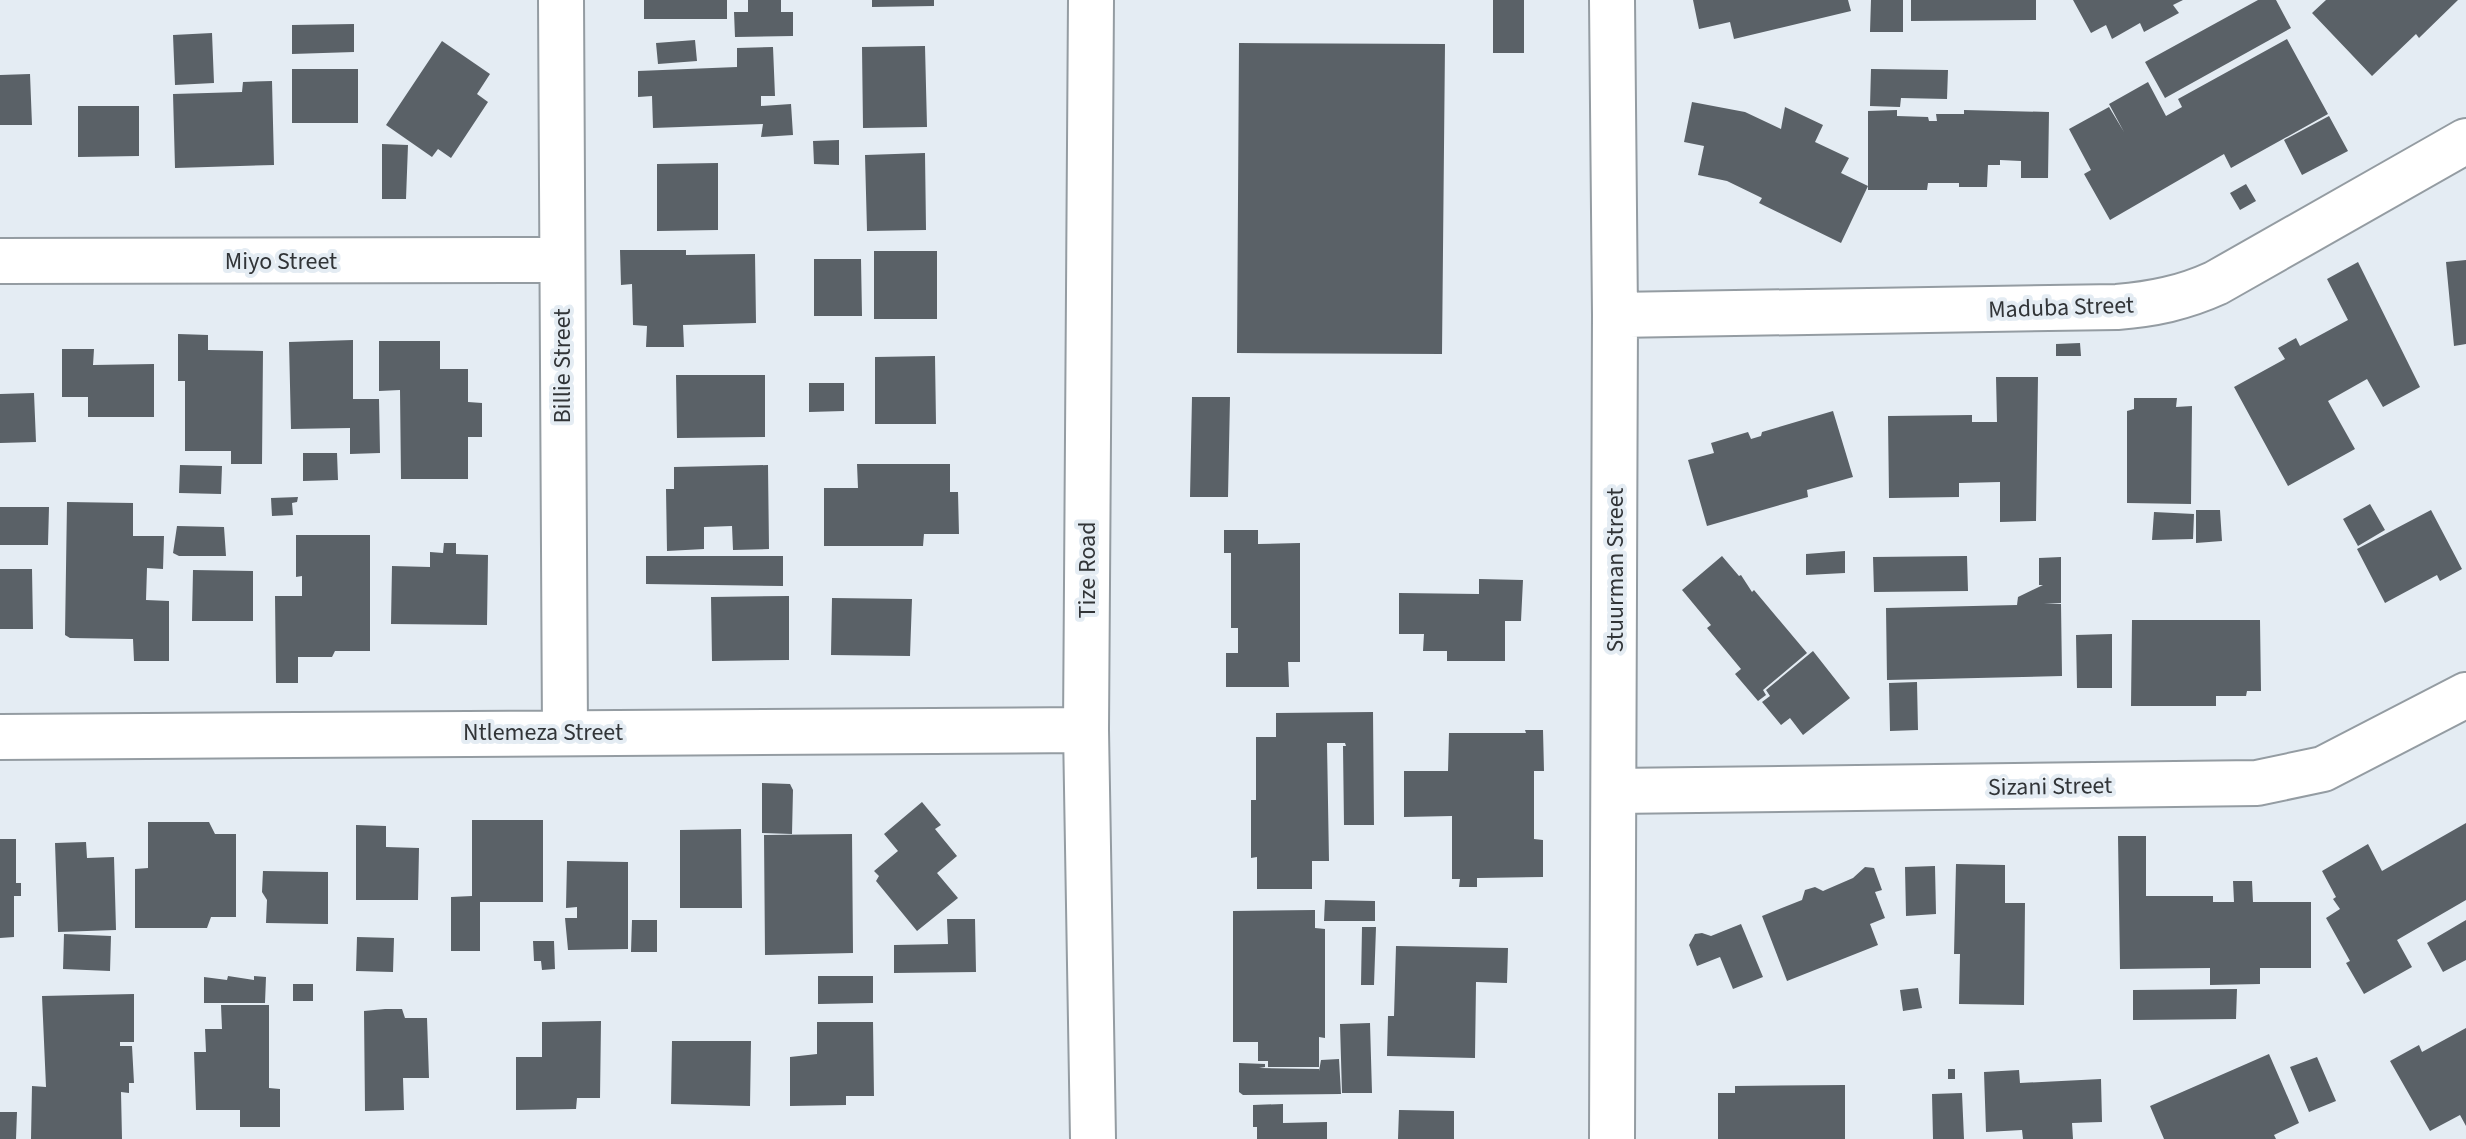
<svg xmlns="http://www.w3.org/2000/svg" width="2466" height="1139" font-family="'Source Sans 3',sans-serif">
	<rect width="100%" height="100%" fill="#e4ecf3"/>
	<path fill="#5a6167" d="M644,0H727V19H644Z
		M748,0H781V12H793V36L735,37L734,12H748Z
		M872,0H934V6L872,7Z
		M1493,0H1524V53H1493Z
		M1693,0H1848L1851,11L1734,39L1730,22L1699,29Z
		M1871,0H1903V32H1870Z
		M1911,0H2036V20L1911,21Z
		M2073,0H2183L2173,5L2179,13L2144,32L2140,23L2112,39L2106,25L2091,33Z
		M2258,0H2276L2291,28L2165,98L2145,62Z
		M2326,0H2458L2419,38L2416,34L2372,76L2312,13Z
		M354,24V52L292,54V25Z
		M212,33L214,83L175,85L173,35Z
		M2287,39L2328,114L2231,168L2224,154L2110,220L2084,174L2091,170L2069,129L2109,107L2124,132L2109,104L2148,82L2166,116L2182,107L2178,99Z
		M695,40L697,61L658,64L656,43Z
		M442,41L490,74L477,94L488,102L451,158L438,149L432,157L386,125Z
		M1239,43L1445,44L1442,354L1237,353Z
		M925,46L927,127L863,128L862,47Z
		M773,47L775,96H761V106L791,104L793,135L761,137L763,124L653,128L652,96L638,97V71L737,67V48Z
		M292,69H358V123H292Z
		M1871,69L1948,70L1947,99L1901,98L1900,107L1870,106Z
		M30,74L32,125H0V75Z
		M272,81L274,165L175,168L173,94L242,92L243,82Z
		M1692,102L1745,112L1781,129L1785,107L1823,125L1815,142L1849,158L1841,173L1868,186L1841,243L1759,203L1762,198L1727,181L1698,175L1704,146L1684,142Z
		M78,106H139V156L78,157Z
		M1897,110V116L1928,117L1929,121H1937L1936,114H1964V110L2049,112L2048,178H2021V161L2000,160V165H1988L1987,187H1959V183H1928L1927,190H1868V111Z
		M2329,116L2348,151L2302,175L2284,140Z
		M839,140V165L814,164L813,141Z
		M382,144L408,145L406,199H382Z
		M925,153L926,230L867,231L865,155Z
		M718,163V230L657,231V164Z
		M2246,184L2256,201L2240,210L2230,193Z
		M620,250H686V255L755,254L756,323L683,325L684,347H646L647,326L633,325L632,284L621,285Z
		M874,251H937V319H874Z
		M814,259H861L862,316H814Z
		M2466,260V344L2454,346L2446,262Z
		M2358,262L2420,387L2383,407L2367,379L2328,401L2355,449L2288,486L2234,387L2285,359L2278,348L2296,338L2300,346L2348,320L2327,279Z
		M178,334L208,335V350L263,351L262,464H231V451H185V381H178Z
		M353,340V399H379L380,453L350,454V428L291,429L289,342Z
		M379,341H440V369H468V402L482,403V437H468V479H401L400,390L379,391Z
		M2080,343L2081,356H2056V344Z
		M62,349H94L93,365L154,364V417H88V397H62Z
		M935,356L936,424H875V357Z
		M676,375H765V437L677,438Z
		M1996,377H2038L2036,521L2000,522V482L1959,483V497L1889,498L1888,416L1972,415V422H1997Z
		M809,383H844V411L809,412Z
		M34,393L36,442L0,443V394Z
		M1192,397H1230L1228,497H1190Z
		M2134,398H2177L2176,407L2192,406L2191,504L2127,503V411L2134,409Z
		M1833,411L1853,477L1807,490L1808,497L1707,526L1688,460L1714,453L1711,443L1748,432L1751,439L1761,436L1762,432Z
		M303,453H337L338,480L303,481Z
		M857,464H950V492H958L959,534H924L923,546H824V488H858Z
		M180,465L222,466L221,494L179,493Z
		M768,465L769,549L733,550L732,526L704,527V549L667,551L666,489H674V467Z
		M298,497L297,502L292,503L293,515L272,516L271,498Z
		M67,502L133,503V536H164L163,569L147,568L146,600L169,601V661H134L133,639L70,638L65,635Z
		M2370,504L2385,530L2358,546L2343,519Z
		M0,507H49L48,545H0Z
		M2196,510H2220L2222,541L2196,543Z
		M2431,510L2462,569L2440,581L2437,575L2385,603L2357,549Z
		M2154,512L2194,514L2193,539L2152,540Z
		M177,526L224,527L226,556H179L173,553Z
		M1224,530H1258V544L1300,543V662H1288L1289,687H1226V653H1238V628H1231V553H1224Z
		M296,535H370V651H335L332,657H298V683H276L275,596H302V576L296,577Z
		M444,543H456V554L488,555L487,625L391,624L392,566L430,567V552L443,553Z
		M1845,551V573L1806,575V554Z
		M646,556H783V586L646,584Z
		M1722,556L1739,576L1741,575L1752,592L1754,590L1807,653L1763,690L1766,695L1758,701L1735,674L1741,669L1707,628L1711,625L1682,590Z
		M1967,556L1968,591L1874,592L1873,557Z
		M2061,557V603L2044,604H2061L2062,676L1887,680L1886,608L2017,605L2018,597L2043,585H2039V558Z
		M0,569H32L33,629H0Z
		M193,570L253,571V621H192Z
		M1479,579L1523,580L1521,621H1505V661H1447V651H1423L1424,634H1399V593L1479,594Z
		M789,596V660L712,661L711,597Z
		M832,598L912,599L910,656L831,655Z
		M2132,620H2260L2261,691H2247L2246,696H2216V706H2131Z
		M2112,634V688H2077L2076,635Z
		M1813,651L1850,698L1803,735L1790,718L1781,725L1762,702L1770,696L1766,690Z
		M1917,682L1918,730L1890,731L1889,683Z
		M1373,712L1374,825H1344L1343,746H1346L1345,743H1327L1329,861H1312V889H1257V857L1251,858V800H1256V737H1276V713Z
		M1525,730H1543L1544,771H1534V839L1543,840V877L1477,878V887H1459L1460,879H1452V816L1404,817V771H1448L1449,733H1526Z
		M762,783L790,784L793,790L792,834L762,833Z
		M922,802L941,825L935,829L957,856L937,873L958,898L917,931L876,881L879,876L874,871L898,851L884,834Z
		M472,820H543V902H480V951H451V897L472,896Z
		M148,822H209L215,834H236V917H211L207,928H135V869L148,868Z
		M2466,823V900L2397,940L2412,967L2364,994L2346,963L2350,961L2326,918L2340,909L2333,899L2336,897L2322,871L2368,844L2382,871Z
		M356,825L386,826V847L419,848L418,900H356Z
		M741,829L742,908H680V830Z
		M852,834L853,953L765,955L764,835Z
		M2118,836H2146V896H2213V902H2234L2233,881H2252L2253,902H2311V968H2260V984L2210,985V968L2120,969Z
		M0,839H16V883H21V896H14V937L0,938Z
		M86,842L87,858L114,857L116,930L58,932L55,843Z
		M567,861L628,862V949L568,950L565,918H577V907L566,908Z
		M1956,864L2005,865V903H2025L2024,1005L1959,1004L1960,954H1954Z
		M1935,866L1936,914L1906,916L1905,867Z
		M1865,867L1874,868L1882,890L1875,892L1885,918L1870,924L1878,945L1787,981L1762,916L1802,900L1805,890L1815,887L1823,891L1853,878Z
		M263,871L328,872V924L266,923L267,900L262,892Z
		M1325,900L1375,901V921H1324Z
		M1315,910V928L1325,929V1038L1319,1037V1067H1268V1061H1258V1042H1233V911Z
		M947,919H975L976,972L894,973V945L948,944Z
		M632,920H657V952H631Z
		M2466,920V960L2443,972L2427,943Z
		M1741,924L1763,977L1733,989L1720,957L1697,966L1689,945L1695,934L1702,933L1711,936Z
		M1362,927H1376L1374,985H1361Z
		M64,934L111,936L110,971L63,969Z
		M357,937L394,938L393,972L356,971Z
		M533,941H554L555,969L542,970L541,961H534Z
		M1396,946L1508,948L1507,983L1476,982L1475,1058L1387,1056L1388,1016H1394Z
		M228,976L254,980V976L266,977L265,1003H204V977L227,980Z
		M818,976H873V1003L818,1004Z
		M293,984H313V1001H293Z
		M1918,988L1922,1008L1903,1011L1900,990Z
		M2237,989L2236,1019L2133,1020V990Z
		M134,994V1042H120V1046H132L134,1083H129V1093L121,1092L122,1139H31L32,1086L46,1087L42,996Z
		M221,1005H269V1088L280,1089V1127H240V1110H196L194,1052H206L205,1029H222Z
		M385,1009H402L405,1018H427L429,1078H403L404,1110L365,1111L364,1011Z
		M601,1021L600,1098H577L576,1109L516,1110V1057H542V1022Z
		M817,1022H873L874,1096H846V1105L790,1106V1057L817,1054Z
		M1370,1023L1372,1093H1342L1340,1024Z
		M2466,1028V1126L2460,1115L2430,1131L2390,1061L2419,1045L2422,1052Z
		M672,1041H751L750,1106L671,1104Z
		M2269,1054L2299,1123L2274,1135L2276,1139H2164L2150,1106Z
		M2317,1057L2336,1101L2309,1112L2290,1067Z
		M1339,1059L1341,1094L1243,1095L1239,1092V1063L1265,1064V1067L1259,1068L1319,1069V1071L1321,1060Z
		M1948,1069H1955V1079H1948Z
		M2019,1070L2020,1083L2101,1079L2102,1122L2072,1123L2073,1139H2023L2022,1130L1986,1132L1984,1072Z
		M1845,1085V1139H1718V1093H1735V1086Z
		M1962,1093L1964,1139H1933L1932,1094Z
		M1283,1104V1123L1327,1122V1139H1257V1127H1253V1105Z
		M1399,1110L1454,1111V1139H1398Z
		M0,1112H17L16,1139H0Z"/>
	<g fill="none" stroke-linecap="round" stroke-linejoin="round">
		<g stroke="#949ca2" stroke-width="48">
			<path id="minor" d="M561,0L565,732
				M1091,0L1086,730L1093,1139
				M1612,0L1615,315L1612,1139
				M0,261L561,260
				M1615,315L2117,307C2153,304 2183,298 2216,283L2466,141
				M0,737L1086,730
				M1614,791L2257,783L2323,769L2466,695"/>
		</g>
		<use href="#minor" stroke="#fff" stroke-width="44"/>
	</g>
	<g text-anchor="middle" stroke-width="8" stroke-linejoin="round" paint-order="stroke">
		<g font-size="24" fill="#313437" stroke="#e4ecf3">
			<text x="281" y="269">Miyo Street</text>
			<text transform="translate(2061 307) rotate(-2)" y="8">Maduba Street</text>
			<text transform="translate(562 366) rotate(-90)" y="8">Billie Street</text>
			<text transform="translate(1087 570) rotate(-90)" y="8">Tize Road</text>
			<text transform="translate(1615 570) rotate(-90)" y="8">Stuurman Street</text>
			<text x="543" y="740">Ntlemeza Street</text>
			<text transform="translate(2050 786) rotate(-1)" y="8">Sizani Street</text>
		</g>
	</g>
</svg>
